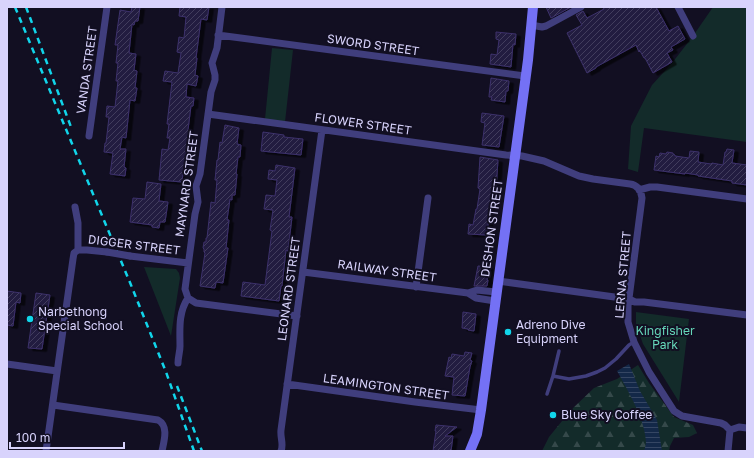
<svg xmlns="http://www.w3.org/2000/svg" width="754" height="458" font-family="'Golos Text',sans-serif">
	<defs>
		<pattern id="forest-firs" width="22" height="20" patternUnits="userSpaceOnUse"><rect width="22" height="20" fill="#132b2a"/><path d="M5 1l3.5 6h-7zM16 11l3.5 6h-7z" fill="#35494a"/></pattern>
		<pattern id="water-rules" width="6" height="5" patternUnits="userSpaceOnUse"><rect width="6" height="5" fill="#132848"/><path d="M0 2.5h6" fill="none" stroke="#354663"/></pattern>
		<pattern id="building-hatch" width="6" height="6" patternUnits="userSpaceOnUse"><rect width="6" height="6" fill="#241d41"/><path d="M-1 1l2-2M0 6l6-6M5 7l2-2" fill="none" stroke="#433d5d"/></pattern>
		<filter id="shadow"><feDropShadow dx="4.5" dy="2.5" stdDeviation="0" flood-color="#0009"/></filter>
	</defs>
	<rect width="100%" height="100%" fill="#120f22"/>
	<path fill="url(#forest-firs)" d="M638,365L649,383L674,417L693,425L697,433L689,437L674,438L670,446L669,451H542L549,437L571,410L594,388L617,379Z"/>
	<path fill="#132b2a" d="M713,7H747V142L644,128L638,172L628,169L631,126L652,85L672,63L693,36Z
		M272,48L293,50L285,122L265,119Z
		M144,267L176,269L179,273L180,278L171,336Z
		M636,312L689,319L679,402L643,344L636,324Z"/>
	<path fill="url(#water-rules)" d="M629,364L640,391L657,420L662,451H644C645,448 646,445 646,442C645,419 628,391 617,371Z"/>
	<path fill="url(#building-hatch)" stroke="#3c316b" filter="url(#shadow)" d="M132,7H140L138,21H135L134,25L132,24L129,53L136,54L134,70L137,71L135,88H137L135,101L130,100L126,138L122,137L120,149H126L124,167L126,168L125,176L110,174L113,153L104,152L105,143H106L109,117H106L107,106L115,107L118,81H116L118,63H116L118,45H115L120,10L131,12Z
		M180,7H209L207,20L201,19L196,58H197L195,75L198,76L196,86L187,84L186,97L194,98L193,106H191L188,130L190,131L189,140H188L185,164H184L182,182L159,180L162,149L168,150L170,138H167L169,124H167L172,82L163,81L165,71L178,73L181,53L177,52L179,37L184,38L186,17L179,16Z
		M546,7H571L551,18Z
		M603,7H656L669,31L678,26L685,39L671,47L673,50L667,53L672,62L653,73L645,58H644L640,51L639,52L636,45L596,67V68L587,73L567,33L582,25L576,15L583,11L587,18L604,9Z
		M496,32L516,34L515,45L513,44L511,67L490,64L491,54L497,55L499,40L496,39Z
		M491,78L509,81L508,91H506L505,102L491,100L492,97H489V96Z
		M482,113L504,116L499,147L482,145L485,123L481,122Z
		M225,125L239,128L237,144L241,145L240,157H238L236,174H237L235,195H232V200L230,199L227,220H229L226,248H228L223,283L216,282L215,288H214L200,286L205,253L204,252V249L203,248L204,242H206V238H207L211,202L215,203L217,180H215L217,160H218L220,142L222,143Z
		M263,132L284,135V137L303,139L301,155L261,151Z
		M727,149L734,150L732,163L747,165V185L732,183V181L698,176V175L685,173V174L654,170L656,156L659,157L660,153L666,154L667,152L673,153V154L675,155V156L689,158L690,151L699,152L698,162L711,164L712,163L723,165L725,152H726Z
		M480,157L498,160L496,190H494L488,225L487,235L468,234L469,224L473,225L476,209H477L480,189L478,188Z
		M276,165L295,168L289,217H292L288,251L286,250L282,286H281L279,301L241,296L243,282L265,285L272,231L270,230L273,210L264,209L266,195L275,196L277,180L268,179L269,170L275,171Z
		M147,182L161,184L159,201L168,202L165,222H160L159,228L152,227V225L130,222L133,198L145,199Z
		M478,266L489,267L487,280H488L487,286H474Z
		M7,291L21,293L20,303L16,302L13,326L7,325Z
		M36,293L50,295L42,349L28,348Z
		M463,312L476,314L474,331L468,330V329L462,328Z
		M465,352L472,353L470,360L472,361L470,367L465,396L452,395L454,377L445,376L449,357L451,358L452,354L464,356Z
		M436,425L457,427L445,436H453L451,451H433L436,431H435Z"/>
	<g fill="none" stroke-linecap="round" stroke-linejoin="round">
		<path stroke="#403e7d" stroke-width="3.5" d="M559,351L553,376L569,379L586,376L597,372L605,368L616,359L629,345L634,342
			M547,394L553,376"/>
		<path stroke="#403e7d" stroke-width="7" d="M678,7L693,36
			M531,25L542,27L546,26L581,7
			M218,35L525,76
			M208,114L506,155L522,156L544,161L579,176L593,179L630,184C638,185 641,191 642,198L628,306V322L634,342L649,372L674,411L682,416L721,423L725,425L730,430
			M89,136L107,7
			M639,190L650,187H657L747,199
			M78,250H87L107,252
			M130,256L188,263
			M303,272L468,293L476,298L495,301
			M498,281L629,299L635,302H644L747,315
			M416,287L428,198
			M468,293L477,290L496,292
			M188,298L196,303L297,316
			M178,363C178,357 180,352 180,346C180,330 178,313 188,298L185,289L195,214L198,202L196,186L200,174L211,92L215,80V75L212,63L217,48L222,7
			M7,364L57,371
			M287,384L415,402L481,410
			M53,405L158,420C169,426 164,441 162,451
			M730,430L739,427L747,428
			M46,451L73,259L74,253L78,250V223L75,207
			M281,451C284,444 280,438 281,430L322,130
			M728,451L730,430"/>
		<path stroke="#7471f5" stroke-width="10" d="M470,451L477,434L481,410L528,60L533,7"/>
		<path stroke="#11d5ea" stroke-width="2.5" stroke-dasharray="6 5" stroke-linecap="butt" d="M15,7L131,285L166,372L194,451
			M26,7L71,127
			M177,386L202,451"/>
		<path stroke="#403e7d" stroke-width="7" d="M107,252L130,256"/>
	</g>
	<g fill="#11d5ea" stroke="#120f22" stroke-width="1.5">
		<circle cx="30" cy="319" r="4"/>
		<circle cx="508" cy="332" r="4"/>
		<circle cx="553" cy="415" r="4"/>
	</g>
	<g text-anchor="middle" stroke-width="4" stroke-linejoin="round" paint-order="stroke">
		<g font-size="12" fill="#d8d3fc" stroke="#120f22">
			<text transform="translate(373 45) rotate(8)" y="4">SWORD STREET</text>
			<text transform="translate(87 70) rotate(-82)" y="4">VANDA STREET</text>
			<text transform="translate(363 124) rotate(8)" y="4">FLOWER STREET</text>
			<text transform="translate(187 184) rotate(-82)" y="4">MAYNARD STREET</text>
			<text transform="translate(492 228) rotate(-82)" y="4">DESHON STREET</text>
			<text transform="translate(134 245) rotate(7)" y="4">DIGGER STREET</text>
			<text transform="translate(387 271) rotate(8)" y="4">RAILWAY STREET</text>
			<text transform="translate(623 275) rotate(-85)" y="4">LERNA STREET</text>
			<text transform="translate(289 289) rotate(-82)" y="4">LEONARD STREET</text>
			<text transform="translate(386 387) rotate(8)" y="4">LEAMINGTON STREET</text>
		</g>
		<g font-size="12" fill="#d8d3fc" stroke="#120f22" text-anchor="start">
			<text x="38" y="316">Narbethong<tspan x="38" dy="14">Special School</tspan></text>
			<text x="516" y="329">Adreno Dive<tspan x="516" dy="14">Equipment</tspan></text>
			<text x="561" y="419">Blue Sky Coffee</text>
		</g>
		<g font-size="12" fill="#65d6b9" stroke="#120f22">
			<text x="665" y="335">Kingfisher<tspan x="665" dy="14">Park</tspan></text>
		</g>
	</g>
	<rect width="754" height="458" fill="none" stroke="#d8d3fc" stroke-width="16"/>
	<path d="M10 442v6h114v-6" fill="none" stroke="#d8d3fc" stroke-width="2"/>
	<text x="16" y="442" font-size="12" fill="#d8d3fc" stroke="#120f22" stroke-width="3" paint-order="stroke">100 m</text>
</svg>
